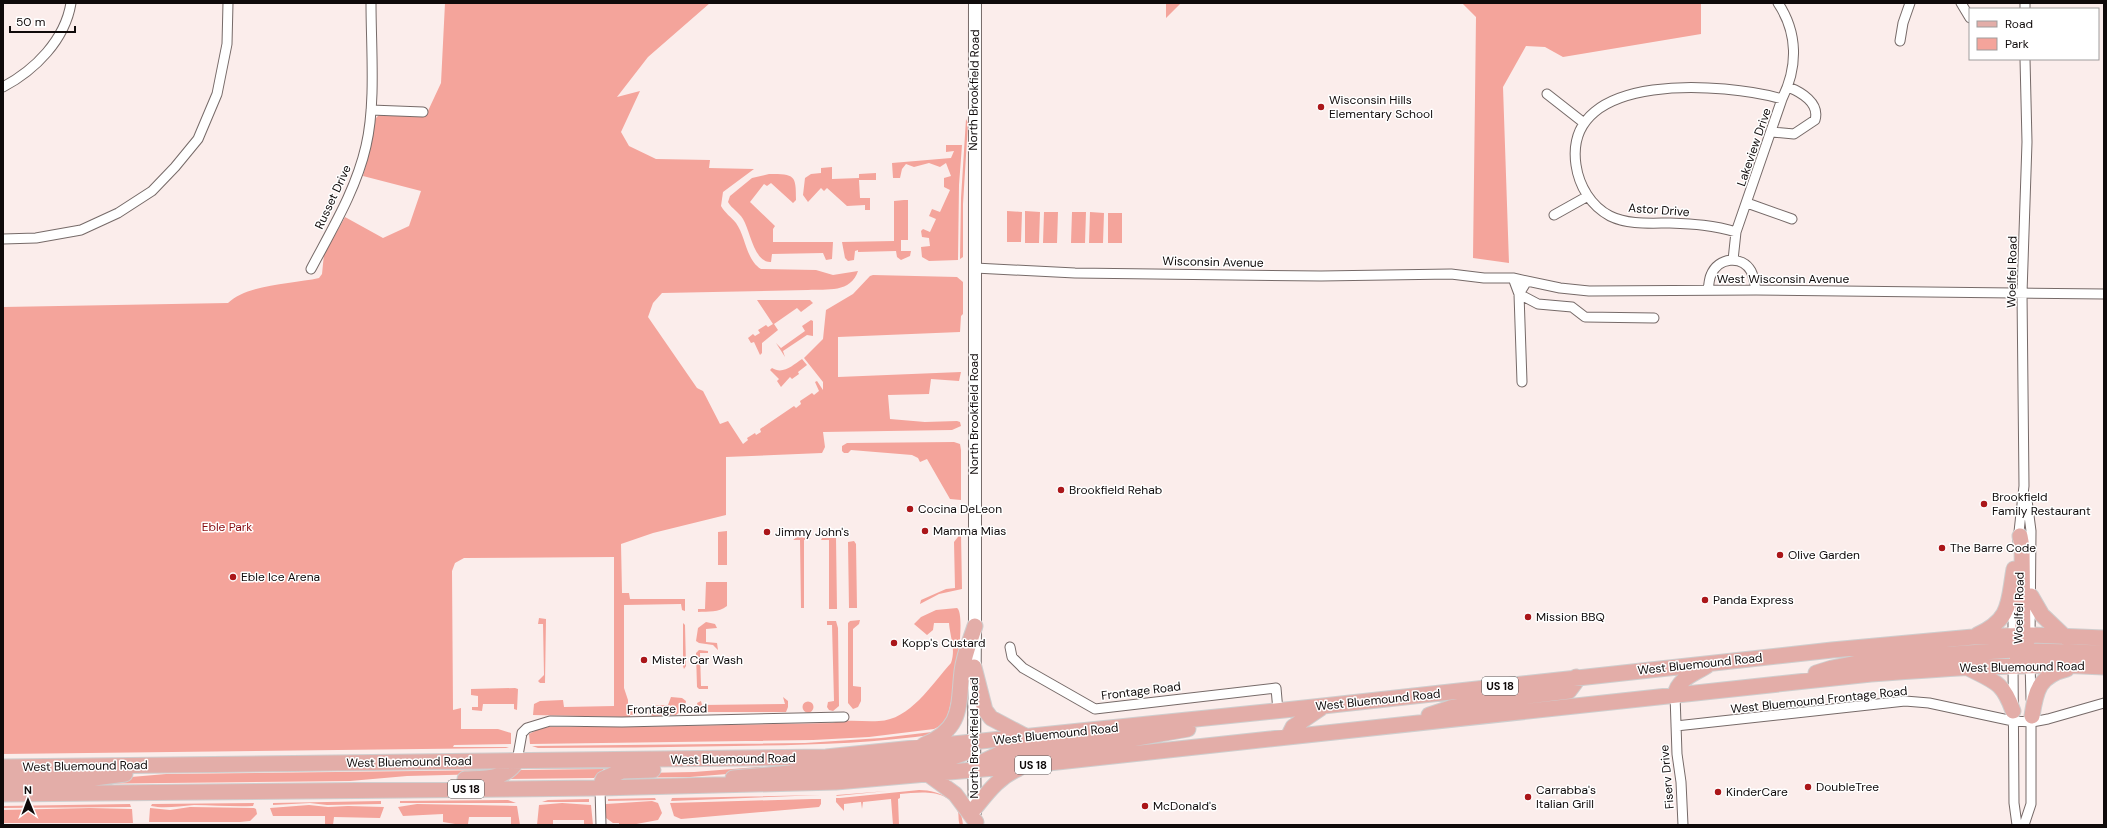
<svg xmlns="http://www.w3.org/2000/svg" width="2107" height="828" font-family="'DM Sans',sans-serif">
	<rect width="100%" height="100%" fill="#fbedeb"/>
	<path fill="#f4a49b" d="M445,3H710L648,57L617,97L640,91L621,132L629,146L656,159L710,160L709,168L754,169L723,192L721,206C725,213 731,217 736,223C746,237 746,260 761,269L816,270L833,275L858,271C851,293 827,289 808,290L662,293L653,303L648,317L697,388L703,391L720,424L728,421L743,444L748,440L747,438L755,433L756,435L761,432L760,429L794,406L796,408L801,404L800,401L812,393L814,395L819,391L815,382L817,381L823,390V382L804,358L823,339L826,310L853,294L870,276L873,275L957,277L963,282V314L961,316L960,332L838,337V377L961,372L959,381L931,379L929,394L888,395L890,419L925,422L957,421L960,422L961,426L952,430L823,432L825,447L822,453L726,457V515L653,533L621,544L622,593H629L630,599H685V611L682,610L681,604L624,605V688L628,700V705L636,706L637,714L630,715V717L533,715L534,704L540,701L563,700L564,707L614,706V557L464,558L455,563L452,571L453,710L461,708V729H498L511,733V744L454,745L453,747H509L506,748L3,754V307L228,303C247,284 293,284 319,278L322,274L324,254L345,217L383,238L409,226L421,191L363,176L372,142L375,119L379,115L427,113L441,83Z
		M1166,3H1181L1166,18Z
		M1462,3H1701V34L1563,57L1545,47L1526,46L1503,87L1509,263L1473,258L1476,17Z
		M966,119L968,123L963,204V257L960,259L961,198Z
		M946,145H962L959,185L958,260L929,261L922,257L921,247L930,246L929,238L922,237L921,231L923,229L930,232L936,219L929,216L932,209L940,212L950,190L944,187V178L951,176L946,163L940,167L929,163L914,167L906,164L902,169L900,178H893L892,163L951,158L954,151L946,152Z
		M832,167V179L859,178V174L876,173V180H859L860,198H870V210H865V205L847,206L827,188L824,191L821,188L808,202L803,195L805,178L811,174L821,173V168Z
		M769,174C795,174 796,175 796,200L793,203L771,183L767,186L764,184L750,202L775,226L773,229V242H833L832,259L826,260L823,253L772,254L771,262C754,263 750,230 743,219C739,212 732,209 728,202L730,196L752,178Z
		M904,200H908V240H901V251H911L910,256L901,260L897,257L896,251L858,252V250L855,251L854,260L848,261L845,258L842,242L894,241V201Z
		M1007,211L1022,212L1021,242H1007Z
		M1025,211L1040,212L1039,243H1025Z
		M1044,212H1058L1057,243H1043Z
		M1072,212H1086L1085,243H1071Z
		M1090,212L1104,213L1103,243H1089Z
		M1108,213H1122V243H1108Z
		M757,300H810L813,303L801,312L797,308L774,324L778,330L762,343V353L760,355L754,342L751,343L748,338L753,334L755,336L760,333L758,330L766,325L768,327L773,324Z
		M811,320L813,321V336L807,335L783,351L785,357L776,343L781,348L805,331L802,326Z
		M802,359L807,365L798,372L799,374L792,379L790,377L781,387L777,381L779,379L770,370L772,368C783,375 793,365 802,359Z
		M954,442L960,444L961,450V500L950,499L927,459L920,462L918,458L912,455L851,450L848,453H844L842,451V446L847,443Z
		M727,531V565H718V532Z
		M961,533L962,589L939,594L920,604L921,600L946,589L955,588L954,542Z
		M797,537L811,538L804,540V608H801L800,540H793Z
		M822,538H836L837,609H829V540H821Z
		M854,541L856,544L857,608H849L848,542Z
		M706,582H727V606C718,613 709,611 698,612V609H705Z
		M957,608C967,614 953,701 948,714C947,718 944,722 942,725L934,729L869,737L813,740L530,744L529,734L541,728L549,727H625L832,723C847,719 863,722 879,721C910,720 931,685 951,663C956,649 950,637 949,623H934L933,630L927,635L914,624L921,617L936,610Z
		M539,618L546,619L545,683H540L538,681L544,675L543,624H538Z
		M860,620L859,624L853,629V686L861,687V701L858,707L853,709L848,703V623L850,621Z
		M827,621H836L838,628L839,706L833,711L829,710L827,707L828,702L834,701L832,625H827Z
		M706,622L715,624L717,628L706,629V642L717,643L718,650L713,645L699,643L696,641L698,628Z
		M683,623L685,625L686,666L684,669L683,666Z
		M699,650L708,651V653H700L701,686H708V689H699L697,687L696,653Z
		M515,688L518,689L517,710L514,709V704H483L482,711L472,710V707H478V696L471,695V689Z
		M671,697L682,698L686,701L685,707L676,715L653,716L648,714V706L668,705Z
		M783,697L788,701V707L786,712H708L699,710L697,703L701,701L702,705L785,704Z
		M802.5 707a5.5 5.5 0 1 1 11 0a5.5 5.5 0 1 1-11 0Z
		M953,715L937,734C870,744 802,745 735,746C669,747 604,748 538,748L532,746L805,743L881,738L932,732L939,730Z
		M758,767H778V770L690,777L614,778L644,773L694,772Z
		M604,769L594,778L506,779L520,770Z
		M501,770L486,774L407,776L350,781L73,784V782L166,774Z
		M919,790C941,790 962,802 963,825H960C958,821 959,816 958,812C949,788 921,792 900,794V798L898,799L899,825H893L891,799L863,802L862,809L861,802L844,804V811L836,802V798H840Z
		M887,791L836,796L837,795Z
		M821,795L671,801L672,798Z
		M655,798L656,800L608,801V799Z
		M589,799V802H542L548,800Z
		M812,799H821V804L819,807L681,819L674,816L670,803Z
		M508,800L516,803H400V801Z
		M381,801V804L327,805L310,803L273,805V803Z
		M652,801L658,803L662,813L658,820L631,825H619V823H613L606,818V804Z
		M254,803L253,806C233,807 214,805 194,805C179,806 165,809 151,806L152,804Z
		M562,803L591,805L593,825H584V820H553V825H537L539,805Z
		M130,804L131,807L3,808V806Z
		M417,804L517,806L520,825H511V817H469L468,824H455L443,822V814L403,816L398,807Z
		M309,805L328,807L348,806L384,807L380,818L334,817L333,825H325V816H273L270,808Z
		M190,807L254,808L256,809L257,814L250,821L240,822H149L150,808L170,810Z
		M90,808L132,809L133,823H3V810Z"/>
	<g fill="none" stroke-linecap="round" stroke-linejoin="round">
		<g stroke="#766a68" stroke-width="11">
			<path id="minor" d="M1961,3L1970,18
				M2025,9V3
				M1900,41L1903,23L1910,3
				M3,87C35,70 65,40 71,3
				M1547,94L1584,123
				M371,110L423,112
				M1772,132L1794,134L1815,120C1820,103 1801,92 1788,87
				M1747,203L1792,219
				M1554,215L1588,196
				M1736,232C1714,225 1693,224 1670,223C1651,223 1628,225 1610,216C1591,206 1579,186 1576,165C1562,69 1727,83 1782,99
				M3,239L36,238L81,230L118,213L152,191L175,167L198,139L217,94L227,44L228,3
				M1733,260L1736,232L1782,99C1798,67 1798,33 1778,3
				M975,268L1075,273L1321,276L1451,274L1484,278H1513L1560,288L1589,291L1756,290L2104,294
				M311,269C332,229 356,190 366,146C376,103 371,48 371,3
				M1513,278L1519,294L1527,281
				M1708,290C1709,285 1709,279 1711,275C1718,257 1742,255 1751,271C1754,277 1755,284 1756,290
				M1522,382L1519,294L1538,304L1572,307L1585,317L1654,318
				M2027,500L2031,531L2030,639
				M2018,541L2024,486L2022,293L2027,142L2025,59
				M2013,599V641
				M1010,647L1012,657L1023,668L1095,709L1276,688L1278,711
				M2013,661L2014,803L2017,825
				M2030,662L2031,699
				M1675,695L1677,754L1681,782L1683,825
				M1676,726L1905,701L1929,703L2013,721L2032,722L2048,719L2104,703
				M517,761L522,733L527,728L550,721L622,722L844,717
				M600,788L601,825
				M2024,825L2031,804V716"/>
		</g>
		<g stroke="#766a68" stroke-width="14">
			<path id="tertiary" d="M975,812C973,745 975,679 975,613C975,409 974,206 975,3"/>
		</g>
		<g stroke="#cfcece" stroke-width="17">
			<path id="primary" d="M2020,536L2022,547L2023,644
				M2031,596L2042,615L2065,637
				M1977,635C2012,619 2008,602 2014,569
				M2016,662L2018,658L2030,651L2104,653
				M974,667L985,710L991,718L1027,737
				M1970,669C1996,682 2003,683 2013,711
				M1816,673L1832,668L1877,659L2013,650L2023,645L2031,635
				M1675,695C1678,678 1695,674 1708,665
				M1429,715L1450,708L1495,700L1569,691L1575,683L1576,677
				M2032,716C2036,690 2039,676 2067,669
				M1288,737L1293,727L1321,708
				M924,745C963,728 958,707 962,671C964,655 970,641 975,626
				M3,767L826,757L1323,706L1832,650L1973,637L2031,635L2104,638
				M974,771L980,763L999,754L1131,739L1188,729
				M929,775L955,794L976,822
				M733,778L948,759L967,752L974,743
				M465,779C484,778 506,780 517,761
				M3,780H79L125,774
				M600,788L603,779L622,771L653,770
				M3,794L600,788L836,782L1030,765L1871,674C1949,668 2026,663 2104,667
				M975,808C988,792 999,777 1018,769"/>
		</g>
		<use href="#minor" stroke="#fff" stroke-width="9"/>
		<use href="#tertiary" stroke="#fff" stroke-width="12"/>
		<use href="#primary" stroke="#e3ada8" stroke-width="15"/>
	</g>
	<g fill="#aa1619" stroke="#fff" stroke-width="1.5">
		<circle cx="1321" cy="107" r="4"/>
		<circle cx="1061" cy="490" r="4"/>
		<circle cx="1984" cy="504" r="4"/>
		<circle cx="910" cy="509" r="4"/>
		<circle cx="925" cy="531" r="4"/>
		<circle cx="767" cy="532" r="4"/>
		<circle cx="1942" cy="548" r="4"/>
		<circle cx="1780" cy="555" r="4"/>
		<circle cx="233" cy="577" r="4"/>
		<circle cx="1705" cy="600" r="4"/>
		<circle cx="1528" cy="617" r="4"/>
		<circle cx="894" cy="643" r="4"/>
		<circle cx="644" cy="660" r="4"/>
		<circle cx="1808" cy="787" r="4"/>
		<circle cx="1718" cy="792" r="4"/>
		<circle cx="1528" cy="797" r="4"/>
		<circle cx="1145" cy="806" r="4"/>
	</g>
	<g text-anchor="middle" stroke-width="3" stroke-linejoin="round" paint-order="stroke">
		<g fill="#fff" stroke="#575454" stroke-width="1">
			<rect x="1482" y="677" width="36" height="18" rx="3"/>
			<rect x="1015" y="756" width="36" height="18" rx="3"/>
			<rect x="448" y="780" width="36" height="18" rx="3"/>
		</g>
		<g font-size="11" font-weight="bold" fill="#0f0a0a">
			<text x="1500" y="690">US 18</text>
			<text x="1033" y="769">US 18</text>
			<text x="466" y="793">US 18</text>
		</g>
		<g font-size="12" fill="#0f0a0a" stroke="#fff">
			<text transform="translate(974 90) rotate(-89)" y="4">North Brookfield Road</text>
			<text transform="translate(1754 147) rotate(-71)" y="4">Lakeview Drive</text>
			<text transform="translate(333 197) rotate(-65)" y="4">Russet Drive</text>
			<text transform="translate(1659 210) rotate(4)" y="4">Astor Drive</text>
			<text transform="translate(1213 262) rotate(1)" y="4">Wisconsin Avenue</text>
			<text transform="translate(2012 272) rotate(-89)" y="4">Woelfel Road</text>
			<text x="1783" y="283">West Wisconsin Avenue</text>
			<text transform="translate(974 414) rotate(-90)" y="4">North Brookfield Road</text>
			<text transform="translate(2019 608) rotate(-89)" y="4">Woelfel Road</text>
			<text transform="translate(1700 664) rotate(-6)" y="4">West Bluemound Road</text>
			<text transform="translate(2022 667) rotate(-1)" y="4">West Bluemound Road</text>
			<text transform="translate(1141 691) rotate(-7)" y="4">Frontage Road</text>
			<text transform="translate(1378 700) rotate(-6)" y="4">West Bluemound Road</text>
			<text transform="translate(1819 700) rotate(-6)" y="4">West Bluemound Frontage Road</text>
			<text transform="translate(667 709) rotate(-1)" y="4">Frontage Road</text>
			<text transform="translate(1056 734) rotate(-6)" y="4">West Bluemound Road</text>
			<text transform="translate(974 738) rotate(-90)" y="4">North Brookfield Road</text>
			<text transform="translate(733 759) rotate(-1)" y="4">West Bluemound Road</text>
			<text transform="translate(409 762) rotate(-1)" y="4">West Bluemound Road</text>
			<text transform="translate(85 766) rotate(-1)" y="4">West Bluemound Road</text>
			<text transform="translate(1667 777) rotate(-95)" y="4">Fiserv Drive</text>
		</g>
		<g font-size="12" fill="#0f0a0a" stroke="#fff" text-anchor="start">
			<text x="1329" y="104">Wisconsin Hills<tspan x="1329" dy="14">Elementary School</tspan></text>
			<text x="1069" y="494">Brookfield Rehab</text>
			<text x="1992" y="501">Brookfield<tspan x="1992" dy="14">Family Restaurant</tspan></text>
			<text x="918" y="513">Cocina DeLeon</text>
			<text x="933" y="535">Mamma Mias</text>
			<text x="775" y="536">Jimmy John's</text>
			<text x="1950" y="552">The Barre Code</text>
			<text x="1788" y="559">Olive Garden</text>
			<text x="241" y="581">Eble Ice Arena</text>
			<text x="1713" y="604">Panda Express</text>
			<text x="1536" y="621">Mission BBQ</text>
			<text x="902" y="647">Kopp's Custard</text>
			<text x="652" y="664">Mister Car Wash</text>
			<text x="1816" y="791">DoubleTree</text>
			<text x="1536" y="794">Carrabba's<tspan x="1536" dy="14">Italian Grill</tspan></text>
			<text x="1726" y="796">KinderCare</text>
			<text x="1153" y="810">McDonald's</text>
		</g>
		<g font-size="12" fill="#880c10" stroke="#fff">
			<text x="227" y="531">Eble Park</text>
		</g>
	</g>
	<rect width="2107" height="828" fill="none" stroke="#0f0a0a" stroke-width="8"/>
	<rect x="1969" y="8" width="130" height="52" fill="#ffffff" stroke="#9f9d9d"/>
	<rect x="1977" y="21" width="20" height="6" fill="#e3ada8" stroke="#9f9d9d"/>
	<text x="2005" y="28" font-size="12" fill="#0f0a0a">Road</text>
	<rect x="1977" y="38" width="20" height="12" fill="#f4a49b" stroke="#9f9d9d"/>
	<text x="2005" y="48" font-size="12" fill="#0f0a0a">Park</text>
	<g transform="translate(28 800) rotate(359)" stroke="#ffffff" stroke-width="3" paint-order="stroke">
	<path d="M0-3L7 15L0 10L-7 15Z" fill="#0f0a0a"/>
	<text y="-6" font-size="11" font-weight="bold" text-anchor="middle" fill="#0f0a0a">N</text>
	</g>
	<path d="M10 26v6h65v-6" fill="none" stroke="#0f0a0a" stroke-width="2"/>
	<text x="16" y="26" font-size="12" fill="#0f0a0a" stroke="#ffffff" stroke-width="3" paint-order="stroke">50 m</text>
</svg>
